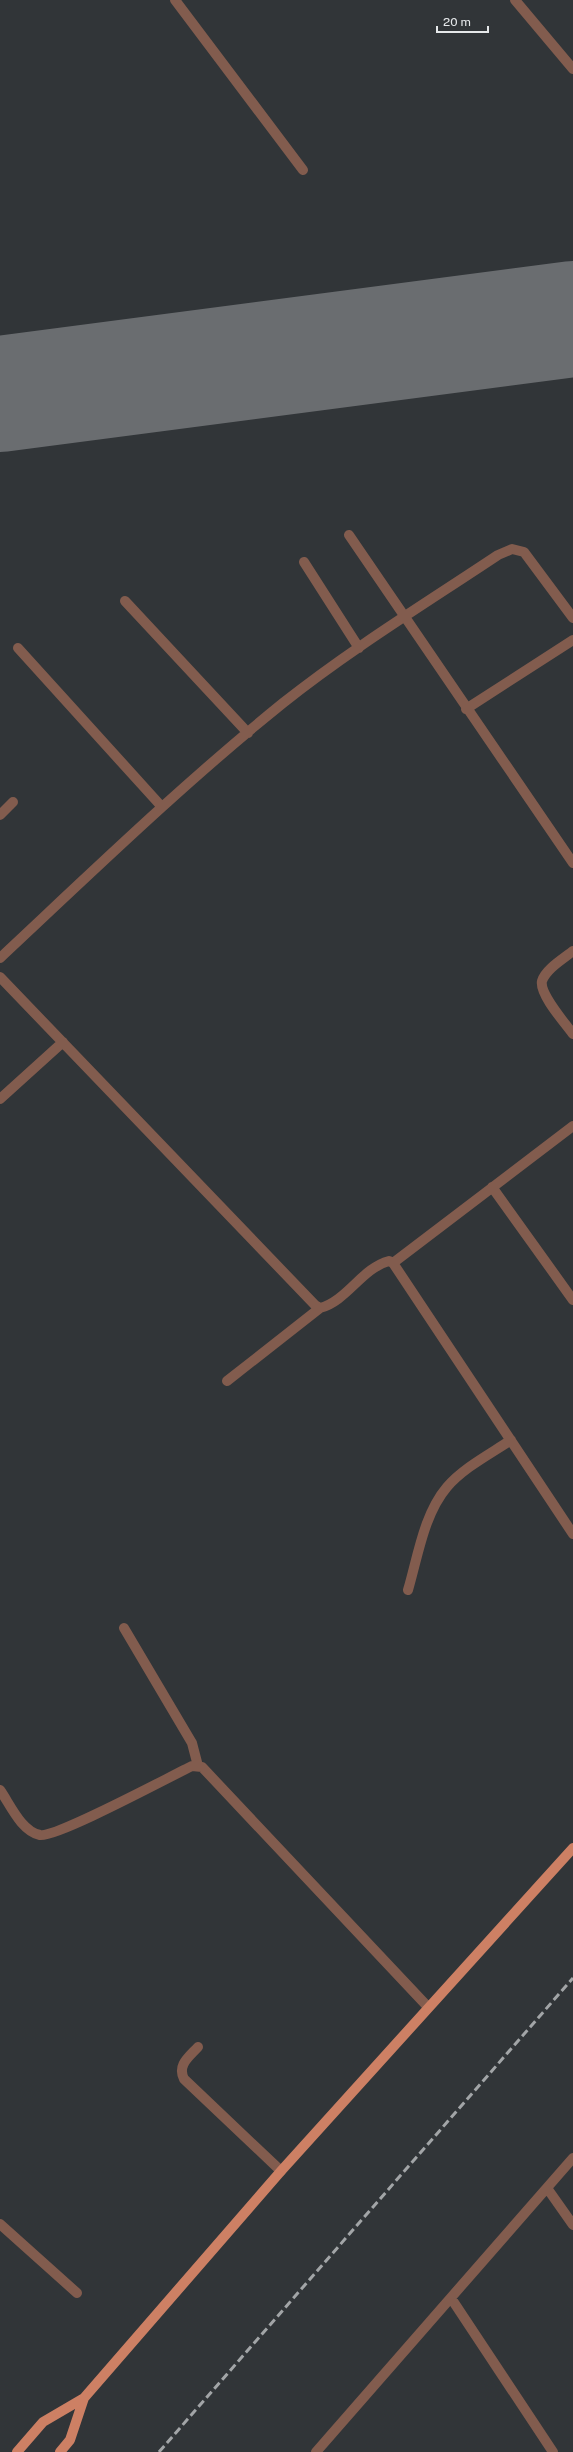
<svg xmlns="http://www.w3.org/2000/svg" width="573" height="2452" font-family="'Public Sans',sans-serif">
	<rect width="100%" height="100%" fill="#313538"/>
	<g fill="none" stroke-linecap="round" stroke-linejoin="round">
		<path stroke="#6a6d70" stroke-width="116" d="M0,394L573,319"/>
		<path stroke="#825c4e" stroke-width="10" d="M175,0L303,170
			M515,0L573,69
			M349,535L573,863
			M304,562L359,648
			M125,601L248,733
			M18,648L162,807
			M466,709L573,640
			M0,815L13,802
			M573,951C563,959 546,969 542,981C539,994 565,1023 573,1034
			M0,958C93,871 184,783 283,703C351,649 426,603 498,555L512,549L524,552L573,618
			M0,977L315,1305L320,1308C347,1301 362,1268 389,1261L393,1263L573,1534
			M0,1099L63,1042
			M492,1187L573,1300
			M393,1263L573,1126
			M227,1381L320,1308
			M408,1590C418,1556 424,1514 447,1487C463,1468 490,1454 511,1440
			M124,1628L192,1743L198,1766
			M0,1790C10,1804 21,1831 40,1835C56,1838 169,1777 192,1766L202,1767L428,2007
			M198,2047C189,2057 177,2065 184,2079L281,2171
			M547,2188L573,2225
			M0,2224L77,2293
			M451,2298L553,2452
			M316,2452L573,2158"/>
		<path stroke="#cd8064" stroke-width="10" d="M17,2452L43,2422L84,2398L281,2171L573,1848
			M60,2452L70,2440L84,2398"/>
		<path stroke="#a2a5a7" stroke-width="3" stroke-dasharray="8 4" stroke-linecap="butt" d="M159,2452L573,1978"/>
	</g>
	<path d="M437 26v6h51v-6" fill="none" stroke="#e5e8ea" stroke-width="2"/>
	<text x="443" y="26" font-size="12" fill="#e5e8ea" stroke="#313538" stroke-width="3" paint-order="stroke">20 m</text>
</svg>
